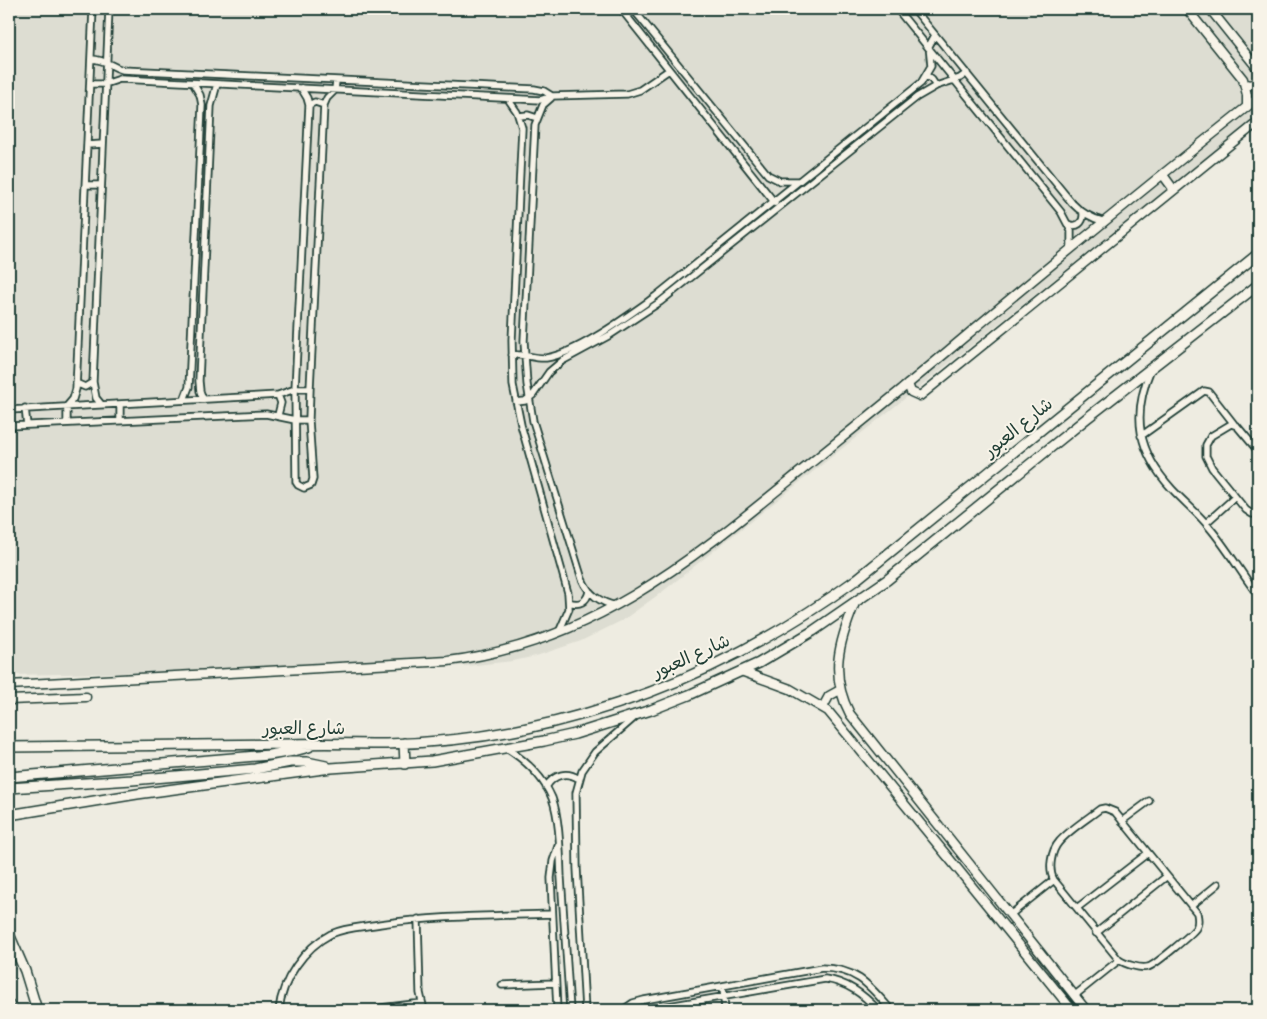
<svg xmlns="http://www.w3.org/2000/svg" width="1267" height="1019" font-family="Itim,'Playpen Sans Arabic',sans-serif">
	<rect width="100%" height="100%" fill="#eeece1"/>
	<filter id="ink" filterUnits="userSpaceOnUse"><feTurbulence type="fractalNoise" baseFrequency=".02" numOctaves="2"/><feDisplacementMap in="SourceGraphic" scale="10" xChannelSelector="R" yChannelSelector="G"/><feConvolveMatrix kernelMatrix="1 2 1 2 8 2 1 2 1" color-interpolation-filters="sRGB"/></filter>
	<g filter="url(#ink)">
		<path fill="#ddddd2" d="M9,9H1258V117L662,592L623,620L581,641L536,656L513,661L466,666L9,675Z"/>
		<g fill="none" stroke-linecap="round" stroke-linejoin="round">
			<g stroke="#1f3d34" stroke-width="9">
				<path id="minor" d="M621,9L775,203
					M633,9L768,175L780,181H797
					M897,9L1061,212L1071,231V248
					M914,9L1072,203C1081,213 1091,218 1105,222
					M91,59C108,60 109,66 123,70L534,89L544,91L552,96
					M927,76L932,80L936,86
					M90,84H105L120,79L540,100L552,96L627,94L640,90L669,70
					M301,88L307,98L309,105L295,389L296,482L298,485L304,488L311,485L313,479L309,420L310,389L324,105L327,98L335,90L336,81
					M551,98L543,105L535,125L524,341L527,384L533,421L582,579C589,595 600,602 616,606
					M508,99L517,112L522,128L512,340L513,385L521,425L568,593L569,609L559,632
					M309,105L315,102L324,105
					M519,116L528,115L537,118
					M87,145L103,144
					M86,185H101
					M1068,224C1077,228 1084,223 1083,213
					M512,355C523,353 534,359 546,358C578,353 629,315 656,296L921,83L931,66L929,46L935,35
					M1151,369C1131,416 1138,452 1172,489C1184,502 1198,513 1209,527C1227,548 1241,573 1258,595
					M76,383L85,387L93,382
					M278,395L281,403L278,415
					M203,399L200,391L199,381L211,106L217,84
					M184,400L189,387L202,105L200,95L193,83
					M516,402L525,401L533,395L549,372L562,361L610,335L660,302L917,97L936,86L960,78L967,73
					M101,404L96,398L93,382L109,9
					M120,404V420
					M25,408L27,425
					M9,410L278,395L295,389H310
					M67,423V406L73,399L76,389L93,9
					M9,426L266,414L295,420H309
					M1141,436L1204,391L1209,392L1234,424
					M1258,451L1237,426L1231,424L1211,436L1206,445V456L1212,468L1246,510L1252,514H1258
					M1206,523L1235,497
					M569,602C579,606 587,602 589,591
					M506,748C525,760 543,776 552,798C560,819 560,854 561,877C564,921 567,966 570,1010
					M546,787C554,774 567,771 579,779
					M1105,808L1115,812L1197,913C1198,918 1199,923 1196,928C1193,933 1154,966 1148,967C1140,969 1125,964 1119,960L1054,880C1048,870 1051,851 1059,842C1069,830 1087,819 1100,809Z
					M1122,821L1149,801
					M1191,906L1218,884
					M1077,908L1148,853
					M1010,915L1054,880
					M418,919L420,993L424,1010
					M1096,933L1167,876
					M502,985L555,983
					M723,986L725,1010
					M1074,996L1119,960
					M380,1008L422,1003
					M279,1010C282,980 304,948 331,934C346,927 364,927 380,924C436,916 494,916 551,914
					M557,1010L551,878L553,861L558,846
					M585,1010L577,868L576,793L582,771L595,752L634,718
					M623,1010L633,1003L644,1000L822,968C857,968 870,986 891,1010
					M645,1010L825,979C847,982 863,994 878,1010"/>
			</g>
			<g stroke="#1f3d34" stroke-width="11">
				<path id="tertiary" d="M1187,9L1243,79L1247,95V106
					M1210,9L1258,69
					M1245,84L1251,85L1258,81
					M1163,175L1174,190
					M908,384L911,392L920,396L1258,122
					M855,603C839,642 829,674 850,714L1086,1010
					M741,671L790,689L828,711L957,868L1072,1010
					M9,685L448,661C591,643 688,563 796,475C849,432 903,389 955,345C1055,261 1156,179 1258,98
					M9,700L86,697
					M823,707L829,696L840,690"/>
			</g>
			<g stroke="#1f3d34" stroke-width="12">
				<path id="primary" d="M404,743L405,764
					M9,747C104,746 198,745 293,744C324,743 355,744 386,744C432,743 479,738 523,729C645,704 757,652 857,579L1258,254
					M9,777L269,755L294,751L309,747
					M9,788L132,780L255,769L290,762H307L326,766
					M9,815L137,794L331,768L432,761L544,741L575,734L651,710L689,695L759,663L813,631L887,580L1087,418L1258,285
					M9,934L25,971L37,1010
					M9,1004L11,1010"/>
			</g>
			<use href="#minor" stroke="#f7f3e8" stroke-width="5.5"/>
			<use href="#tertiary" stroke="#f7f3e8" stroke-width="8"/>
			<use href="#primary" stroke="#f7f3e8" stroke-width="9"/>
		</g>
	</g>
	<g text-anchor="middle" stroke-width="4" stroke-linejoin="round" paint-order="stroke">
		<g font-size="18" fill="#1f3d34" stroke="#f7f3e8">
			<text transform="translate(1018 427) rotate(-39)" y="6">شارع العبور</text>
			<text transform="translate(691 656) rotate(-24)" y="6">شارع العبور</text>
			<text x="304" y="734">شارع العبور</text>
		</g>
	</g>
	<rect width="1267" height="1019" fill="none" stroke="#f7f3e8" stroke-width="30"/>
	<rect x="15" y="15" width="1237" height="989" fill="none" stroke="#1f3d34" stroke-width="2" filter="url(#ink)"/>
</svg>
